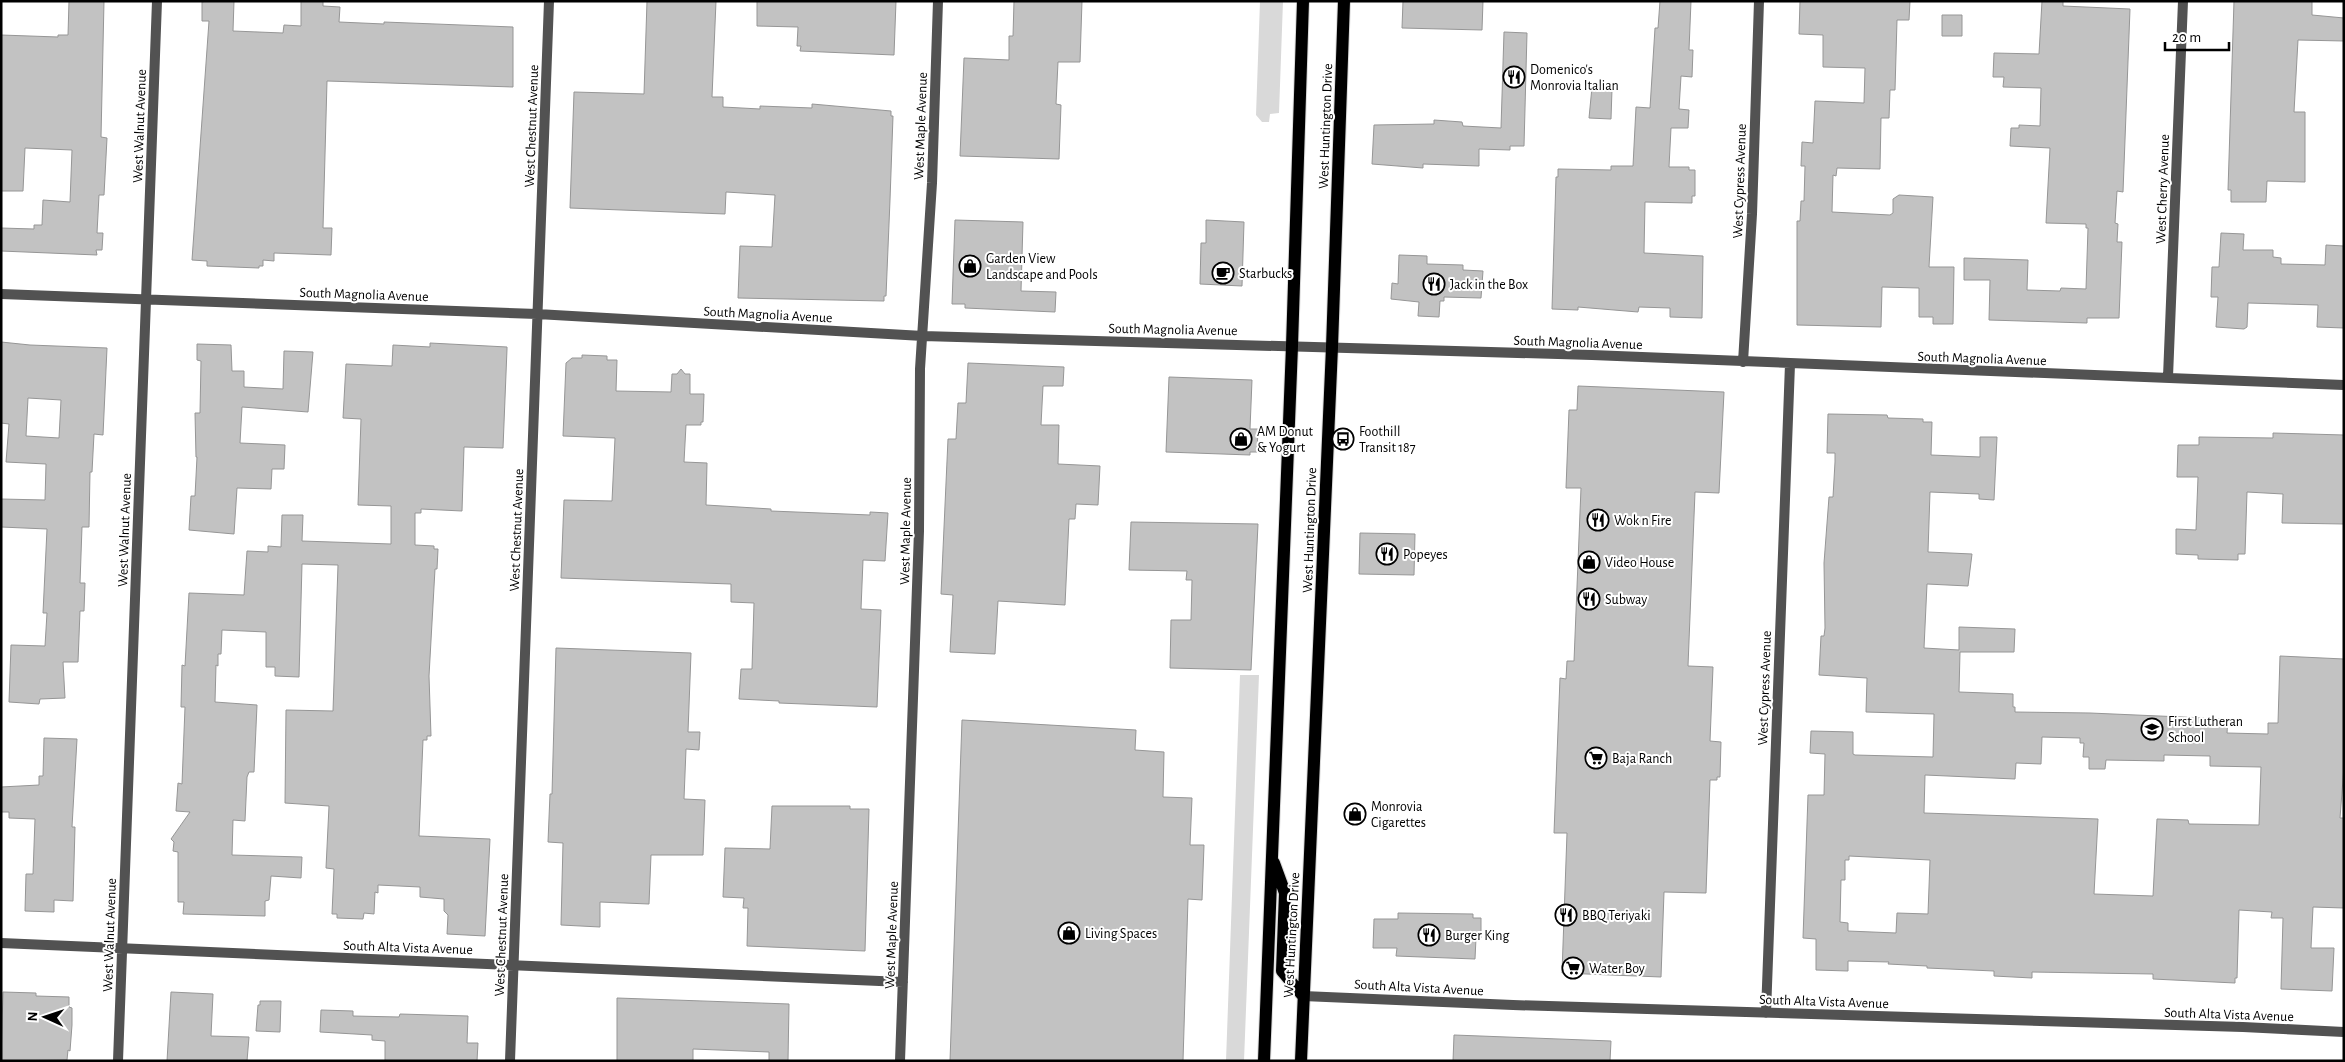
<svg xmlns="http://www.w3.org/2000/svg" width="2345" height="1062" font-family="'Alegreya Sans',sans-serif">
	<rect width="100%" height="100%" fill="#fff"/>
	<path fill="#d9d9d9" d="M1260,1H1283L1279,113L1270,114L1269,122H1262L1256,115Z
		M1240,675H1259L1244,1061H1226Z"/>
	<path fill="#c2c2c2" stroke="#969696" fill-rule="evenodd" d="M69,1H104L101,137L107,138L104,195H99L97,233H103L102,250H96L97,255L1,251V228L34,229V225H42L43,200L70,202L72,150L25,148L23,191H1V35L58,37V35H68Z
		M207,1H234L233,31L283,33L284,25L301,26V1H323V6L340,7L339,22L384,24V22L513,27V87L327,81L323,228H332L331,255L274,253V261L263,260V266H259V268L207,266V261L192,260L209,21H202V2Z
		M647,1H716L712,97H723V107L760,109V106L812,108V104L891,111V116H893L890,200L886,296H884V301L738,298L740,246L772,247L775,195L726,192L725,214L570,208L574,92L644,94Z
		M757,1H896L894,55L800,51L801,46H797L798,27L757,26Z
		M1014,1H1082L1080,62H1058L1056,104L1061,105L1059,159L960,156L964,58L1009,60V36H1013Z
		M1403,1H1483L1482,30L1402,28Z
		M1660,1H1691L1689,50H1693L1692,77L1681,76L1679,109L1689,110L1688,128H1671L1669,167H1689V170H1695V196H1692V203L1645,202L1644,253L1703,256L1702,318L1670,317V308L1639,307L1638,312L1578,307V310L1552,309L1556,177H1558V169L1611,170V166H1633L1636,107L1650,108L1655,28H1658Z
		M1800,1H1910L1909,20H1897L1895,90H1890L1889,118H1881L1880,169L1837,168L1836,176L1833,175L1832,212L1890,215L1893,213V199L1899,195L1933,197L1929,267H1954L1953,324H1933V317H1919V288L1882,287L1881,327L1797,325V221H1800L1801,201H1804L1805,166H1801L1802,142L1813,143L1815,101L1864,103L1865,68L1823,67V35L1799,34Z
		M2042,1H2063V6L2130,9L2123,192L2117,191L2115,223L2118,224L2117,242H2122L2119,318H2087V323L1989,320L1990,280H1964V258L2028,260L2027,290L2060,291L2061,288L2086,289L2088,228H2086V224L2046,223L2050,148L2010,146L2011,128H2019V125L2040,126L2041,88L2003,87L2004,77H1993L1994,53L2039,54Z
		M2234,1H2312V15L2344,18V41L2298,40L2294,112H2305V182L2267,181L2266,202H2231V190H2228Z
		M1942,15H1962V36H1942Z
		M1504,32L1527,33L1524,146H1510V150L1479,149V166L1423,164V168L1372,164L1374,125L1434,124V120L1462,122L1463,126L1501,128Z
		M1592,87L1612,89L1611,119L1589,118Z
		M955,220L1023,222L1021,291L1056,292L1055,312L965,308V304H952Z
		M1206,220L1244,222L1242,286L1200,284L1201,243H1206Z
		M2221,233L2244,234L2243,250H2273V257L2281,258V264L2325,265L2326,245L2344,246V328L2317,327L2318,305L2248,303L2247,327L2244,329L2216,327L2218,297H2211L2212,267H2219Z
		M1399,255L1427,256V264L1463,265V270L1483,271L1481,298L1444,297V301H1440L1439,317L1418,316L1419,302L1391,299L1392,283L1398,284Z
		M1,342L30,345L107,348L103,435L94,434L92,472H90L89,527H82L80,583H85L84,611H80L78,662H63L65,698L40,699L39,704L9,702L11,645L45,646L47,613H43L47,529L1,527V499L45,500L46,464L6,462L9,424L1,423ZM28,398L61,400L59,438L26,436Z
		M430,343L507,347V349L503,448L464,447L462,511L421,509V513H415V545L434,546V549H438L437,569H435L429,676L431,736H427V740H423L419,836L490,839L485,936L447,934L448,915L444,911V899L420,897V887L378,885V893L375,892L374,914L364,913L363,919L337,918V914H332L334,869L326,868L329,806L285,803L286,710L333,711L338,565L302,564L299,677L275,676V667H266V632L222,630L221,654H218V666L216,665L215,702L257,705L254,772H249L247,777L245,821L233,820L232,855L302,857L301,878L271,876L269,900L265,901V916L183,914L184,902H178V852L173,851L174,842L171,839L190,812L176,811L178,783L182,784L185,707H181L182,665L185,666L189,593L244,595L247,551L268,552V546L281,547L282,515H303L302,541L391,544V506L358,505L361,419L343,418L346,364L392,366L393,345L430,347Z
		M197,344L231,345L232,371H244V387L283,389L284,351L313,352L308,412L242,407L240,443L285,445L284,469H272L271,489L237,488L234,534L189,530L191,496H195L197,457H196L195,413H200L201,361L197,360Z
		M582,355L607,356V360H617L616,391L671,392L672,374H677L681,369L685,374H690V394H704L703,422H701V425H686L684,462L707,463L706,505L771,509V511L870,515V512L888,513L885,561L863,560L861,609L881,610L877,707L779,703V701L739,699L741,669H752L754,603L731,602V584L561,578L564,500L612,501L615,438L563,436L566,363L572,358H582Z
		M968,363L1064,367L1063,386H1043L1041,425H1059L1058,464L1100,466L1098,505L1076,504L1075,519H1069L1065,605L998,601L995,654L950,652L953,595L941,594L948,439H956L958,403H966Z
		M1169,377L1252,380L1250,429H1258L1257,452H1250V455L1166,452Z
		M1578,386L1724,392L1719,493L1695,492L1688,666L1713,667L1710,741L1721,742L1720,777H1717V780H1710L1706,893L1664,892L1661,977L1562,973L1567,833H1554L1560,678L1566,679L1567,661H1574L1581,488H1566L1569,410H1577Z
		M1828,414L1887,415L1888,418L1923,419V422H1932L1931,455L1980,457V437H1997L1994,500L1979,499V494L1930,492L1928,552L1972,554L1968,586L1927,584L1924,648L1959,650V627L2015,629L2014,652H1960L1959,692L2013,694V707H2015V712L2090,713L2228,719L2227,733L2268,734V723H2278L2280,656L2344,659V766L2340,818H2344V908L2313,907L2311,948H2334L2332,991L2281,989L2283,918H2271L2272,912L2239,910L2237,978H2235V983L2153,979V974L2032,972V978L1994,976V971L1927,968V966L1888,964L1889,962L1848,961V971L1816,970V939L1803,938L1808,795H1824L1825,754L1810,753L1811,731L1853,732V754L1855,755L1933,757L1934,714L1866,712L1867,678L1819,675L1821,636H1824L1825,628L1824,563L1829,497H1833L1835,462V453H1827ZM2042,737L2080,738V743H2084L2083,757H2089V769H2105L2106,760L2164,761V755L2210,756V766L2261,767L2259,825L2189,824L2188,820L2157,819L2153,896L2094,894L2098,819L1924,813L1925,775L2015,779L2016,763L2041,764ZM1849,856L1930,860L1928,914L1897,913L1896,933L1848,931V923L1840,922L1841,880H1845V860H1849Z
		M2273,433L2344,435V524L2282,523L2283,494L2247,492L2245,554H2238V560L2198,559V555L2176,554V529L2196,530L2198,477H2177L2178,445H2199V437L2273,438Z
		M1131,522L1258,524L1251,670L1170,668L1171,620H1191L1192,580H1186L1187,571L1129,570Z
		M1360,533L1415,534L1414,575L1359,574Z
		M556,648L691,653L688,732H700L699,750L686,749L684,799L705,800L703,855H651L649,904L600,902V927L561,925L563,843L548,842L550,794H552Z
		M962,720L1136,730L1135,750L1164,752L1163,797L1192,798L1190,845H1204L1202,900L1188,899L1183,1061H950Z
		M44,738L77,739L72,827H75L73,901L54,900V912L25,911L26,874H33L35,819L9,818V812H1V787L39,785V776H43Z
		M772,806H850V809H869L865,951L747,946L748,908H743L744,898L723,897L725,848L770,849Z
		M1398,913L1473,914V918H1481V938H1476L1475,959L1396,956L1397,948H1373L1374,919H1398Z
		M3,992L36,993V996L69,997V1007L72,1008V1025L70,1051L68,1050L67,1060L1,1061Z
		M171,992L213,994L211,1036L249,1037L247,1061H167Z
		M617,998L789,1004L788,1061H769V1052L693,1049V1061H617Z
		M260,1001H281L280,1032L256,1031L258,1005H260Z
		M321,1010L353,1011V1016L399,1017L400,1014L468,1016L467,1043H478L477,1061H385V1041L372,1040V1035L320,1032Z
		M1454,1035L1611,1041L1610,1061H1453Z"/>
	<g fill="none" stroke-linecap="round" stroke-linejoin="round">
		<g stroke="#dbdbdb" stroke-width="14">
			<path id="primary" d="M1274,863L1285,893L1282,971L1303,996
				M1264,1061L1292,346L1303,1
				M1301,1061L1332,347L1344,1"/>
		</g>
		<path stroke="#525252" stroke-width="10" d="M1,294L537,314L923,336L1592,355L2344,385
			M1743,362L1752,214L1759,1
			M2168,377L2183,1
			M1,943L903,982
			M1303,996L1513,1005L2243,1027L2344,1032
			M1766,1013L1790,364
			M118,1061L157,1
			M510,1061L549,1
			M900,1061L919,531L920,369L932,183L938,1"/>
		<use href="#primary" stroke="#000" stroke-width="12"/>
	</g>
	<defs>
		<g id="restaurant-ring" transform="scale(1.125)"><circle r="9.5" fill="#fff" stroke="#000" stroke-width="1.5"/><path d="M-5-6h1v4h1v-4h1v4h1v-4h1v5L-1.5 .5V6h-2V.5L-5-1ZM5-6V6H3V1.5H1.5Q1.5-4 5-6Z" fill="#000"/></g>
		<g id="shop-ring" transform="scale(1.125)"><circle r="9.5" fill="#fff" stroke="#000" stroke-width="1.5"/><path d="M-5-2.5h2.3a2.7 3.5 0 0 1 5.4 0H5L5.5 6h-11ZM-1.5-2.5h3a1.5 2.3 0 0 0-3 0Z" fill="#000"/></g>
		<g id="cafe-ring" transform="scale(1.125)"><circle r="9.5" fill="#fff" stroke="#000" stroke-width="1.5"/><path d="M-5.5-4.5H6V0H3Q3 3.5 0 3.5H-2.5Q-5.5 3.5-5.5 0ZM3-3.2v2h1.7v-2ZM-6 4.5H4V6H-6Z" fill="#000"/></g>
		<g id="bus-ring" transform="scale(1.125)"><circle r="9.5" fill="#fff" stroke="#000" stroke-width="1.5"/><path d="M-5-6H5V4H4V6H2V4H-2V6H-4V4H-5ZM-3.5-4V0h7V-4ZM-3.5 1.2v1.5H-2V1.2ZM2 1.2v1.5H3.5V1.2Z" fill="#000"/></g>
		<g id="school-ring" transform="scale(1.125)"><circle r="9.5" fill="#fff" stroke="#000" stroke-width="1.5"/><path d="M0-5L7-2L0 1L-7-2ZM-4 1L0 2.5L4 1V4Q0 6-4 4Z" fill="#000"/></g>
		<g id="supermarket-ring" transform="scale(1.125)"><circle r="9.5" fill="#fff" stroke="#000" stroke-width="1.5"/><path d="M-6-5.5h2.5l.6 2H6L4.5 2H-2.5L-4.4-4H-6ZM-1.5 3.2a1.3 1.3 0 1 0 .1 0ZM3 3.2a1.3 1.3 0 1 0 .1 0Z" fill="#000"/></g>
	</defs>
	<g fill-rule="evenodd">
		<use href="#restaurant-ring" x="1514" y="77"/>
		<use href="#shop-ring" x="970" y="266"/>
		<use href="#cafe-ring" x="1223" y="273"/>
		<use href="#restaurant-ring" x="1434" y="284"/>
		<use href="#shop-ring" x="1241" y="439"/>
		<use href="#bus-ring" x="1343" y="439"/>
		<use href="#restaurant-ring" x="1598" y="520"/>
		<use href="#restaurant-ring" x="1387" y="554"/>
		<use href="#shop-ring" x="1589" y="562"/>
		<use href="#restaurant-ring" x="1589" y="599"/>
		<use href="#school-ring" x="2152" y="729"/>
		<use href="#supermarket-ring" x="1596" y="758"/>
		<use href="#shop-ring" x="1355" y="814"/>
		<use href="#restaurant-ring" x="1566" y="915"/>
		<use href="#shop-ring" x="1069" y="933"/>
		<use href="#restaurant-ring" x="1429" y="935"/>
		<use href="#supermarket-ring" x="1573" y="968"/>
	</g>
	<g text-anchor="middle" stroke-width="4" stroke-linejoin="round" paint-order="stroke">
		<g font-size="14" fill="#000" stroke="#fff" text-anchor="start">
			<text x="1530" y="74">Domenico's<tspan x="1530" dy="16">Monrovia Italian</tspan></text>
			<text x="986" y="263">Garden View<tspan x="986" dy="16">Landscape and Pools</tspan></text>
			<text x="1239" y="278">Starbucks</text>
			<text x="1450" y="289">Jack in the Box</text>
			<text x="1257" y="436">AM Donut<tspan x="1257" dy="16">&amp; Yogurt</tspan></text>
			<text x="1359" y="436">Foothill<tspan x="1359" dy="16">Transit 187</tspan></text>
			<text x="1614" y="525">Wok n Fire</text>
			<text x="1403" y="559">Popeyes</text>
			<text x="1605" y="567">Video House</text>
			<text x="1605" y="604">Subway</text>
			<text x="2168" y="726">First Lutheran<tspan x="2168" dy="16">School</tspan></text>
			<text x="1612" y="763">Baja Ranch</text>
			<text x="1371" y="811">Monrovia<tspan x="1371" dy="16">Cigarettes</tspan></text>
			<text x="1582" y="920">BBQ Teriyaki</text>
			<text x="1085" y="938">Living Spaces</text>
			<text x="1445" y="940">Burger King</text>
			<text x="1589" y="973">Water Boy</text>
		</g>
		<g font-size="14" fill="#000" stroke="#fff">
			<text transform="translate(139 126) rotate(-88)" y="5">West Walnut Avenue</text>
			<text transform="translate(531 126) rotate(-88)" y="5">West Chestnut Avenue</text>
			<text transform="translate(920 126) rotate(-88)" y="5">West Maple Avenue</text>
			<text transform="translate(1325 126) rotate(-88)" y="5">West Huntington Drive</text>
			<text transform="translate(1739 181) rotate(-88)" y="5">West Cypress Avenue</text>
			<text transform="translate(2162 189) rotate(-88)" y="5">West Cherry Avenue</text>
			<text transform="translate(364 294) rotate(2)" y="5">South Magnolia Avenue</text>
			<text transform="translate(768 314) rotate(3)" y="5">South Magnolia Avenue</text>
			<text transform="translate(1173 329) rotate(1)" y="5">South Magnolia Avenue</text>
			<text transform="translate(1578 342) rotate(2)" y="5">South Magnolia Avenue</text>
			<text transform="translate(1982 358) rotate(2)" y="5">South Magnolia Avenue</text>
			<text transform="translate(124 530) rotate(-88)" y="5">West Walnut Avenue</text>
			<text transform="translate(516 530) rotate(-88)" y="5">West Chestnut Avenue</text>
			<text transform="translate(1309 530) rotate(-88)" y="5">West Huntington Drive</text>
			<text transform="translate(905 531) rotate(-89)" y="5">West Maple Avenue</text>
			<text transform="translate(1764 688) rotate(-88)" y="5">West Cypress Avenue</text>
			<text transform="translate(109 935) rotate(-88)" y="5">West Walnut Avenue</text>
			<text transform="translate(501 935) rotate(-88)" y="5">West Chestnut Avenue</text>
			<text transform="translate(891 935) rotate(-88)" y="5">West Maple Avenue</text>
			<text transform="translate(1291 935) rotate(-87)" y="5">West Huntington Drive</text>
			<text transform="translate(408 947) rotate(2)" y="5">South Alta Vista Avenue</text>
			<text transform="translate(1419 987) rotate(3)" y="5">South Alta Vista Avenue</text>
			<text transform="translate(1824 1001) rotate(2)" y="5">South Alta Vista Avenue</text>
			<text transform="translate(2229 1014) rotate(2)" y="5">South Alta Vista Avenue</text>
		</g>
	</g>
	<rect width="2345" height="1062" fill="none" stroke="#000000" stroke-width="5"/>
	<g transform="translate(45 1017) rotate(273)" stroke="#ffffff" stroke-width="4" paint-order="stroke">
	<path d="M0-4L9 19L0 12L-9 19Z" fill="#000000"/>
	<text y="-8" font-size="14" font-weight="bold" text-anchor="middle" fill="#000000">N</text>
	</g>
	<path d="M2165 42v8h64v-8" fill="none" stroke="#000000" stroke-width="2.5"/>
	<text x="2172" y="42" font-size="15" fill="#000000" stroke="#ffffff" stroke-width="4" paint-order="stroke">20 m</text>
</svg>
